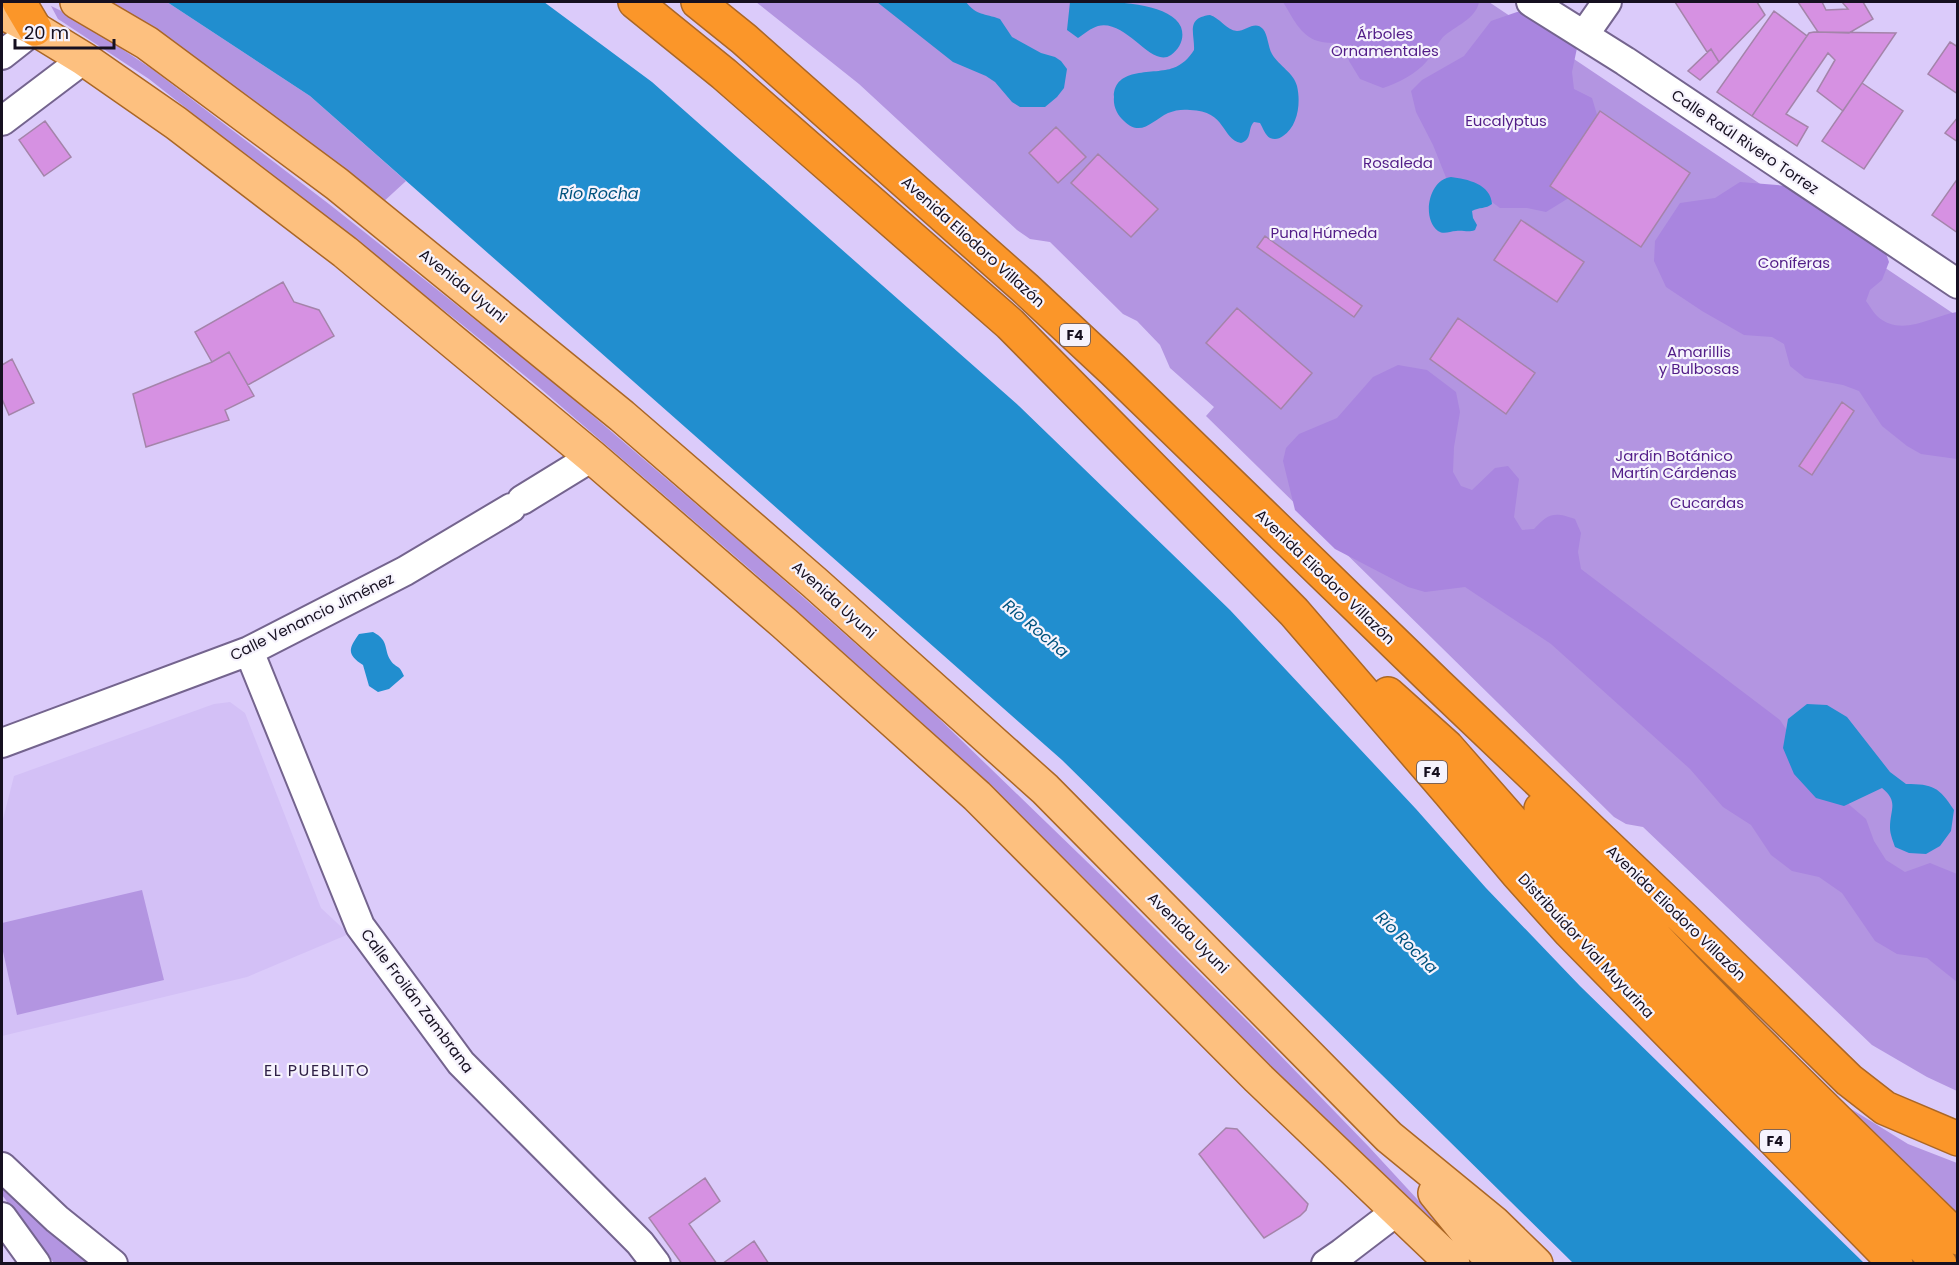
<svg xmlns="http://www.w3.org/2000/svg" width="1959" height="1265" font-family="Poppins,sans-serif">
	<rect width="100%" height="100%" fill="#dbcbfa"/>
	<path fill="#d3c0f6" d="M230,702L245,713L321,908L349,934L247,977L2,1036V823L14,776L214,704Z"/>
	<path fill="#b395e1" d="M102,2H167L310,96L406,181L381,204L306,139L136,22Z
		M756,2H1489L1957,316V1091L1927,1077L1872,1045L1643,827L1626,824L1614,817L1206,416L1214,407L1170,368L1160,345L1137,321L1123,314L1050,242L1030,239L1017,230L859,84Z
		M51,6L74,17L152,69L329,204L550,379L752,552L926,706L1111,885L1249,1023L1370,1148L1476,1263L1359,1158L1082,876L920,721L752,571L541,389L460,323L149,79L58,19Z
		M142,890L164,980L17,1015L2,947V923Z
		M1848,1107L1908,1144L1957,1163V1215Z
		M2,1179L97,1263H54L2,1195Z"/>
	<path fill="#a985df" d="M1283,2H1479C1476,19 1455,26 1443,37C1437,44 1433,53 1427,61C1416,74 1398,83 1383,88L1360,79L1349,61L1346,48C1334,41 1329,44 1318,41C1300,36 1292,16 1283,2Z
		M1531,10L1560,30L1577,48L1572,72L1574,89L1592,98L1601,128L1580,191L1546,212L1527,208H1500L1480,193L1449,185L1433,145L1416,112L1411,91L1422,80L1464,56L1491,21L1517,12Z
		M1740,182L1788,186L1882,242L1889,262L1882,280L1870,290L1866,301C1870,306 1873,312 1877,316C1901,338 1932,316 1957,312V459L1921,454L1907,446L1882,426L1859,391L1843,385L1805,378L1790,366L1784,344L1772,337L1744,335L1702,311L1666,287L1654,261L1655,241L1680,203L1715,198Z
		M1398,365L1427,370L1456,392L1460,412L1454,447L1453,472L1461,486L1472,490L1495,468L1508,466L1519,479L1514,517L1522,530L1534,529C1549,513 1554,512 1575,519L1581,533L1578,552L1581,569L1780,720L1819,779L1866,819L1874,841L1886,860L1905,872L1930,863L1957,874V982L1927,958L1897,954L1875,941L1842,893L1819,877L1792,871L1771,855L1751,825L1723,807L1690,769L1551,644L1465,587L1425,592L1408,587L1335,549L1295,510L1283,461L1286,448L1299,434L1337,418L1373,377Z"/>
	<path fill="#218ecf" d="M167,2H544L652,82L1019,406L1230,610L1416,809L1486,888L1580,986L1864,1263H1573L1062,760L310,96Z
		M877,2H966C977,16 984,13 1000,19L1012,37L1041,53L1055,57L1061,61L1067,69L1064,88L1057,97L1045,107H1020L1012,102L995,82L986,76L953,62Z
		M1070,2C1100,1 1169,0 1181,27C1185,38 1180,48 1171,55C1151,69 1127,19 1098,26C1091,28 1084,34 1078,38L1067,30Z
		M1210,15C1220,18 1226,30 1237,31C1246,31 1255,20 1263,29C1268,35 1268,47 1272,54C1279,66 1294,73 1297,86C1301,103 1298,126 1283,136C1279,139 1275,140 1270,138C1265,135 1263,128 1260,123L1254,122C1247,129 1253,139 1241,143C1221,139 1227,111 1190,110C1183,109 1175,110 1168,113C1153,120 1141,138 1124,121C1117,115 1113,106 1114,97C1114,66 1155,75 1173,68C1182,65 1189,58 1194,50C1195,34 1185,18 1210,15Z
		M1451,177C1467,179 1491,184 1492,204C1486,209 1479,207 1472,211L1473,218L1477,225L1475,230C1468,233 1464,230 1456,231C1450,231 1444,235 1438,231C1421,218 1429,179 1451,177Z
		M373,632C390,641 383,649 391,661C396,668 399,664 404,676L389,689L378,692L369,686L363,665C347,655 348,649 359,634Z
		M1807,704L1827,705L1847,717L1890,772L1906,784C1933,784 1939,787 1954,810L1951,831L1940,846L1926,854L1909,853L1895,847C1893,841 1890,834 1890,828C1890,809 1899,802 1882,788L1844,806L1816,798L1794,774L1783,748L1788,719Z"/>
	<path fill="#d691e2" stroke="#a484aa" stroke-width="1.5" d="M1675,2H1757L1765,15L1719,62L1711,49L1707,52Z
		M1798,2H1822L1826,10L1848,9L1842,2H1863L1873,19L1849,33L1818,32Z
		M1774,11L1807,36L1752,116L1717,92Z
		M1814,32L1896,33L1843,111L1817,91L1835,60L1828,53L1786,114L1808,127L1797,146L1752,116L1809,33Z
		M1950,42L1958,47V94L1928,74Z
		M1711,49L1719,62L1700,80L1688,71Z
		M1862,83L1903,111L1864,169L1822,141Z
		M1600,111L1690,173L1641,247L1550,186Z
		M1958,117V142L1945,133Z
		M45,121L71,157L44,176L19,140Z
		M1056,127L1086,157L1058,183L1029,153Z
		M1098,154L1158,209L1131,237L1071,183Z
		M1958,178V233L1932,215Z
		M1521,220L1584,262L1557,302L1494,260Z
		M1265,236L1362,306L1354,317L1257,247Z
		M283,282L294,302L319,310L334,336L248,385L229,352L212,362L195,332Z
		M1237,308L1312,373L1281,409L1206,343Z
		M1458,318L1535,373L1506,414L1430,359Z
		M229,352L254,396L225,410L229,420L146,447L133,394L212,362Z
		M12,359L34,403L9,415L2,399V365Z
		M1842,402L1854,411L1812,475L1799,466Z
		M1226,1128L1237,1129L1308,1204L1306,1210L1300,1216L1264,1238L1199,1154Z
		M705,1178L720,1201L689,1224L717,1264H682L649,1218Z
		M754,1241L769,1264H722Z"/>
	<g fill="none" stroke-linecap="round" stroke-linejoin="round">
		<g stroke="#74648e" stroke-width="32">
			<path id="street" d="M1531,2L1625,61L1958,284
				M1584,35L1607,2
				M2,55L35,29
				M2,121L84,59
				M522,500L592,457
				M249,651L360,926L461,1063L640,1243L656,1264
				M2,743L249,651L405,571L511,508
				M2,1167L57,1219L113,1264
				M2,1217L36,1264
				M1326,1264L1342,1253L1397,1211"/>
		</g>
		<g stroke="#ab6726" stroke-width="36">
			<path id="primary" d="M77,2L147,43L337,184L622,416L815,583L1045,789L1389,1137L1494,1223L1536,1264
				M2,12L35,29L84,59L176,123L345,252L592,457L784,623L977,796L1258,1078L1453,1264
				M1435,1193L1475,1242L1497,1264"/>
		</g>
		<g stroke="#ab6726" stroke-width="36">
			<path id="highway" d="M19,2L35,29
				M635,2L724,74L1010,324L1294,612L1449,792L1517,873L1570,932L1896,1264
				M698,2L744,39L1025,288L1114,371L1438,685L1684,919L1849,1080L1885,1108L1958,1139
				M1388,694L1447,747L1596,917L1940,1264
				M1541,809C1669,962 1815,1098 1958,1238"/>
		</g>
		<use href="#street" stroke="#fff" stroke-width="28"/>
		<use href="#primary" stroke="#fdc07f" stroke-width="33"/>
		<use href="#highway" stroke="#fb9629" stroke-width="33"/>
	</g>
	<g text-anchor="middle" stroke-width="4.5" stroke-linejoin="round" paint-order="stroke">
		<g fill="#f6f3fd" stroke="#595462" stroke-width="1.5">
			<rect x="1060" y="324" width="30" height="22" rx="4.5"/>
			<rect x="1417" y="761" width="30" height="22" rx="4.5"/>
			<rect x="1760" y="1130" width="30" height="22" rx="4.5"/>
		</g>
		<g font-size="14" font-weight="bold" fill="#161020">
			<text x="1075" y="340">F4</text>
			<text x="1432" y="777">F4</text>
			<text x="1775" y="1146">F4</text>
		</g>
		<g font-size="15" fill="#521d88" stroke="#f6f3fd">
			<text x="1385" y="39">Árboles<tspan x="1385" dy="17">Ornamentales</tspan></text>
			<text x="1506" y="126">Eucalyptus</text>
			<text x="1398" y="168">Rosaleda</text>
			<text x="1324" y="238">Puna Húmeda</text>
			<text x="1794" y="268">Coníferas</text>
			<text x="1699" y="357">Amarillis<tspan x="1699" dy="17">y Bulbosas</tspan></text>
			<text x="1674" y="461">Jardín Botánico<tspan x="1674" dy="17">Martín Cárdenas</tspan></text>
			<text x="1707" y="508">Cucardas</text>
		</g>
		<g font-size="15" fill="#161020" stroke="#f6f3fd">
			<text transform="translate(1745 142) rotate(34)" y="5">Calle Raúl Rivero Torrez</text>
			<text transform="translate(973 242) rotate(42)" y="5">Avenida Eliodoro Villazón</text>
			<text transform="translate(463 286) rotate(39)" y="5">Avenida Uyuni</text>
			<text transform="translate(1325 577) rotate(44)" y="5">Avenida Eliodoro Villazón</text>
			<text transform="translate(834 600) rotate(42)" y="5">Avenida Uyuni</text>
			<text transform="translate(312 617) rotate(-26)" y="5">Calle Venancio Jiménez</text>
			<text transform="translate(1676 913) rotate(44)" y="5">Avenida Eliodoro Villazón</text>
			<text transform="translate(1188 933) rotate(45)" y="5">Avenida Uyuni</text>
			<text transform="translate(1586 946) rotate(47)" y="5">Distribuidor Vial Muyurina</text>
			<text transform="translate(417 1001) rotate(53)" y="5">Calle Froilán Zambrana</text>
		</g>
		<g font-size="16" font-style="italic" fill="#00537e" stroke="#f6f3fd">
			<text x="599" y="199">Río Rocha</text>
			<text transform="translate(1036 628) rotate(40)" y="6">Río Rocha</text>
			<text transform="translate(1407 942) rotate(45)" y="6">Río Rocha</text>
		</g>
		<g font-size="16" letter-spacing="1.5" fill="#302146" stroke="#f6f3fd">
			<text x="317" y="1076">EL PUEBLITO</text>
		</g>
	</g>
	<rect width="1959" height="1265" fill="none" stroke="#161020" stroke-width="6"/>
	<path d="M15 39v9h99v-9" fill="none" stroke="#161020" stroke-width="3"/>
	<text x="24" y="39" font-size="18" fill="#161020" stroke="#f6f3fd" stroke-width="4.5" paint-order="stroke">20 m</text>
</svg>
